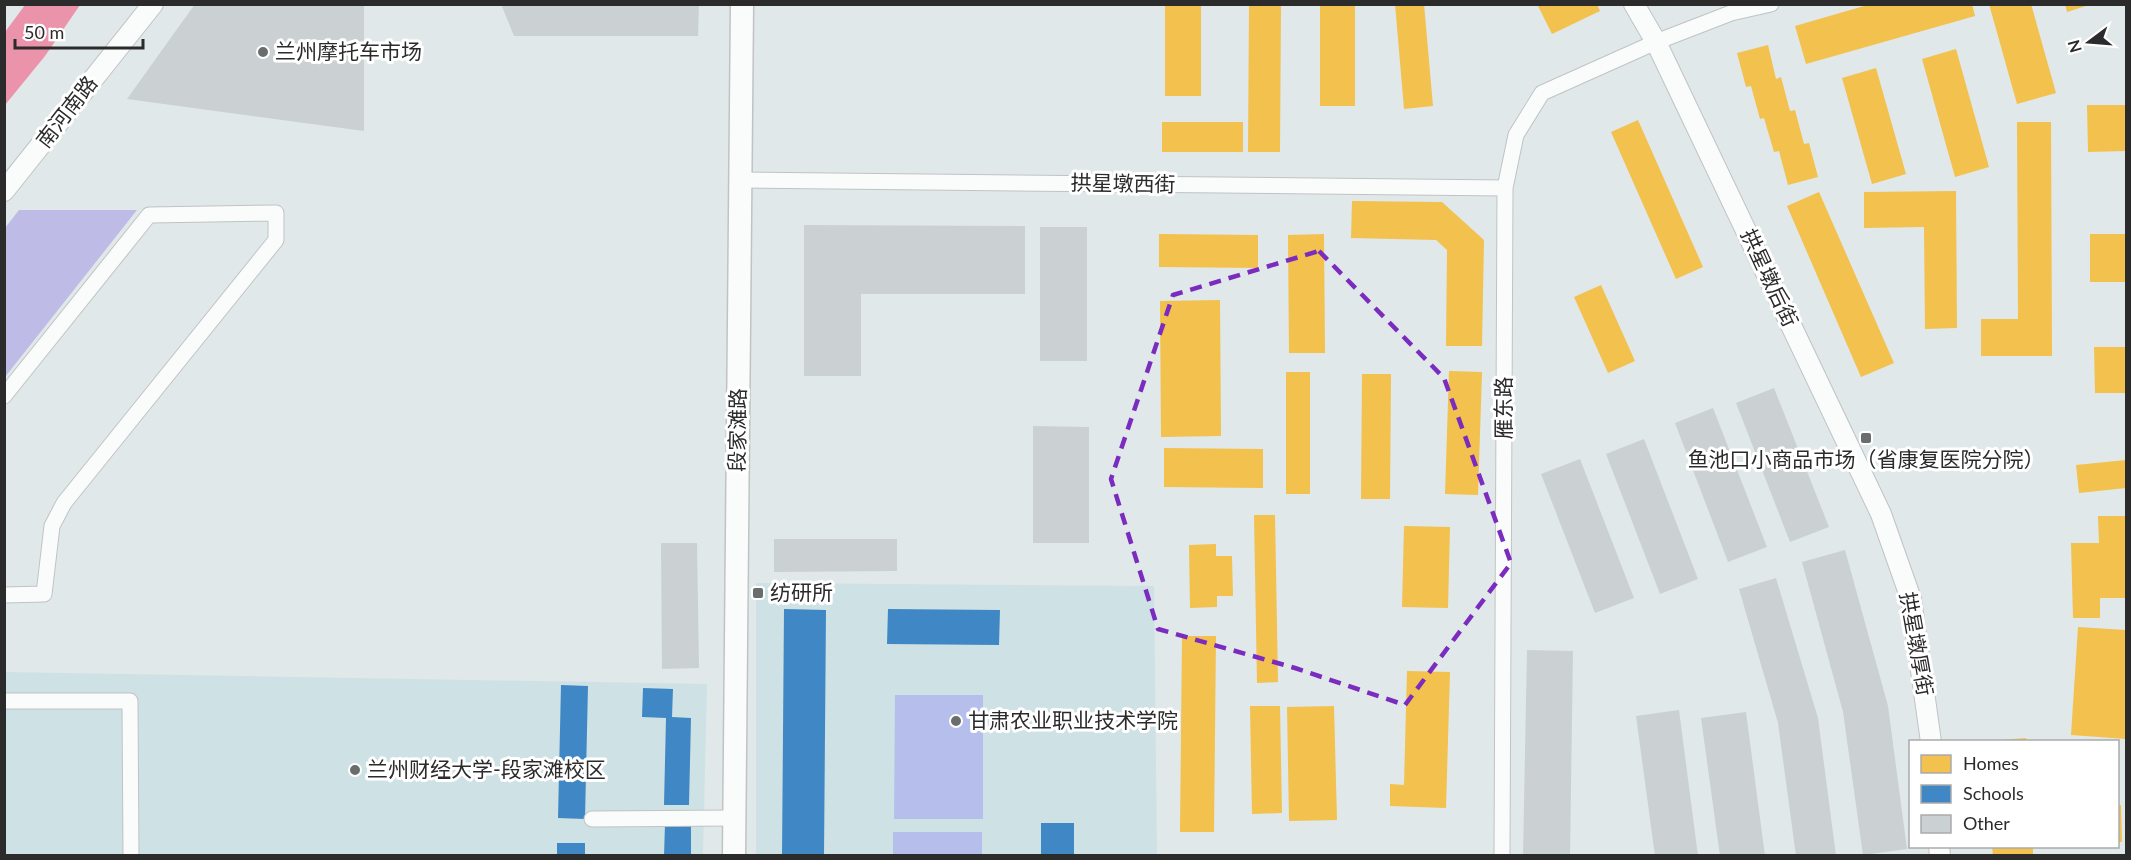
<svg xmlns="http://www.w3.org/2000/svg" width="2131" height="860" font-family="Lato,'Noto Sans SC',sans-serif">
	<rect width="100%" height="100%" fill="#e0e8ea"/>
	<path fill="#cee1e5" d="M756,583L1154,586L1157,855L756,856Z
		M5,672L707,684L703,855L5,856Z"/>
	<path fill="#bebce7" d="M19,210H137L5,377V228Z"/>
	<path fill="#b6bfeb" d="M895,695H983V819H894Z
		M893,832H982V855H893Z"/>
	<path fill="#ec93ac" d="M25,5H80L45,56L5,105V32Z"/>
	<path fill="#f2c14e" d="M1165,4H1201V96H1165Z
		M1249,4H1281L1280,152H1248Z
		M1320,4H1355V106H1320Z
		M1395,4H1424L1433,106L1404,109Z
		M1537,4H1597L1600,11L1552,34Z
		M1871,4H1972L1975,16L1806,64L1795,26Z
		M1989,4H2031L2056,93L2017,104Z
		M2065,4H2089V5L2067,12Z
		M1768,45L1776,79L1781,77L1790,111L1795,110L1804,144L1809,143L1818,177L1788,185L1779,151L1774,152L1764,118L1760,119L1751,86L1746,87L1737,53Z
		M1956,49L1989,167L1955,177L1922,59Z
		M1876,68L1906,174L1872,184L1842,78Z
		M2087,105H2126V151L2088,152Z
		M1638,120L1703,267L1676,279L1611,132Z
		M1162,122H1243V152H1162Z
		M2017,122H2051L2052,356H1981V319H2018Z
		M1956,191L1957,328L1925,329L1924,227L1864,228V192Z
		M1819,192L1894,363L1861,377L1787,206Z
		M1352,201L1442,202L1484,240L1482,346H1446L1447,250L1436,240L1351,238Z
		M1159,234L1258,235V268L1159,267Z
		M1324,234L1325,353H1289L1288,235Z
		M2090,234H2126V282H2090Z
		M1601,285L1635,361L1608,373L1574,297Z
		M1220,300L1221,436L1161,437L1160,301Z
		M2094,347H2126V393H2095Z
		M1449,371L1482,372L1478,495L1445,494Z
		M1286,372H1310V494H1286Z
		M1362,374H1391L1390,499H1361Z
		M1164,448L1263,449V488L1164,487Z
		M2126,460V488L2079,493L2076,465Z
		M1254,515H1275L1278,682L1257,683Z
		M2098,516H2126V598H2100V618H2073L2071,543H2099Z
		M1404,526L1450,527L1448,608L1402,607Z
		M1216,544V556H1232L1233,596H1217V607L1190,608L1189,545Z
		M2078,627L2126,630V739L2071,735Z
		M1182,636H1216L1214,832H1180Z
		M1407,671L1450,672L1446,808L1390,806V784L1404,785Z
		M1250,706H1280L1282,813L1252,814Z
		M1334,706L1337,820L1289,821L1287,707Z
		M2026,738L2027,742H2001V740Z
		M2118,805H2121L2122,842H2118Z
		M1992,846H2033V856H1993Z"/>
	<path fill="#3f88c5" d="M784,609L826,610L824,856H782Z
		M888,609L1000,610L999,645L887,644Z
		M561,685L588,686L585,819L558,818Z
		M643,688L673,689L672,717L691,718L689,805H664L666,718L642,717Z
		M1041,823H1074V856H1041Z
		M665,824L691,825V856H664Z
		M557,843H585V856H557Z"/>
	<path fill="#cbd1d3" d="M195,4H364V131L127,99Z
		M501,4H699L698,36H514Z
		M804,225L1025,226V294H861V376H804Z
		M1040,227H1087V361H1040Z
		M1774,388L1829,527L1790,542L1736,403Z
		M1713,408L1767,547L1728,562L1675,423Z
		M1033,426L1089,427V543H1033Z
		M1644,439L1698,579L1660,594L1606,454Z
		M1580,459L1634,598L1595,613L1541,474Z
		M774,539H897V571L774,572Z
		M661,543H697L699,668L662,669Z
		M1845,550L1888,706L1907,849L1863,855L1843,712L1802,562Z
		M1776,578L1818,718L1836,856H1796L1778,723L1739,589Z
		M1527,650L1573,651L1570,856H1523Z
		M1679,710L1698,856H1655L1636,716Z
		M1746,712L1765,856H1720L1701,718Z"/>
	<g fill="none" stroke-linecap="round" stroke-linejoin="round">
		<g stroke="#c1c3c3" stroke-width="17">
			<path id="minor" d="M740,180L1505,188
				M4,396L149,215L276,213V240L64,503L52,526L44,594L4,595
				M4,701H130L131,856
				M592,819L734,818
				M1502,856L1505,188L1516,135L1542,93L1656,42L1731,13L1771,4"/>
		</g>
		<g stroke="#c1c3c3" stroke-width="22">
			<path id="tertiary" d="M1634,4L1656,42L1881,514L1911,599L1931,742
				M4,191L153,4
				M1939,846L1940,856"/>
		</g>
		<g stroke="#c1c3c3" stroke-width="25">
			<path id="secondary" d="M734,856L742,4"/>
		</g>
		<use href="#minor" stroke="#fafcfc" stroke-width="15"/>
		<use href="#tertiary" stroke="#fafcfc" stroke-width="20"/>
		<use href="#secondary" stroke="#fafcfc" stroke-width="22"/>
	</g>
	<path fill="none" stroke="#7b2cbf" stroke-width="4.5" stroke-dasharray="12 8" stroke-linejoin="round" d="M1319,251L1444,378L1511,563L1405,705L1295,668L1158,629L1111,479L1173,295Z"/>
	<g fill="#6a6d6e" stroke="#fff" stroke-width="2">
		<circle cx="263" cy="52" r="6"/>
		<rect x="1860" y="432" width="12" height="12" rx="3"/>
		<rect x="752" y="587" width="12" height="12" rx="3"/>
		<circle cx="956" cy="721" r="6"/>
		<circle cx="355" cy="770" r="6"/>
	</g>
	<g text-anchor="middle" stroke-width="6" stroke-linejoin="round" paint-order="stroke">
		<g font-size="21" fill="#2b2b2b" stroke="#fff" text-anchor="start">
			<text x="275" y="59">兰州摩托车市场</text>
			<text x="1866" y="467" text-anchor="middle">鱼池口小商品市场（省康复医院分院）</text>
			<text x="770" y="600">纺研所</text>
			<text x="968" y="728">甘肃农业职业技术学院</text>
			<text x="367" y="777">兰州财经大学-段家滩校区</text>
		</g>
		<g font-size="21" fill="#2b2b2b" stroke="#fff">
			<text transform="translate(67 112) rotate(-52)" y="7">南河南路</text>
			<text transform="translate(1123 184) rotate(1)" y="7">拱星墩西街</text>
			<text transform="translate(1769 278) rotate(65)" y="7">拱星墩后街</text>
			<text transform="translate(1504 408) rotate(-90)" y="7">雁东路</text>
			<text transform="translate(738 430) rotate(-89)" y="7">段家滩路</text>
			<text transform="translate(1916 644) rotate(80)" y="7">拱星墩厚街</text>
		</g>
	</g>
	<rect width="2131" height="860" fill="none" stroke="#2b2b2b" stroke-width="12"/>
	<rect x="1909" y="740" width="210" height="108" fill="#ffffff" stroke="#aaaaaa" stroke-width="1.5"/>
	<rect x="1921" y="755" width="30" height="18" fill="#f2c14e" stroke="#aaaaaa" stroke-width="1.5"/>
	<text x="1963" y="770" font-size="18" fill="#2b2b2b">Homes</text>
	<rect x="1921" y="785" width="30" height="18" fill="#3f88c5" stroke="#aaaaaa" stroke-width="1.5"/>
	<text x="1963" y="800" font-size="18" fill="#2b2b2b">Schools</text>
	<rect x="1921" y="815" width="30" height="18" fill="#cbd1d3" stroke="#aaaaaa" stroke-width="1.5"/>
	<text x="1963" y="830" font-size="18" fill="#2b2b2b">Other</text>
	<g transform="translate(2089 42) rotate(254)" stroke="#ffffff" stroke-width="4.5" paint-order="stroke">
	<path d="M0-4.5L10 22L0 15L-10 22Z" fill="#2b2b2b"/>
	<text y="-9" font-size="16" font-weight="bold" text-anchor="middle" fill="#2b2b2b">N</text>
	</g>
	<path d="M15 39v9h128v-9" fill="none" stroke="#2b2b2b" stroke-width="3"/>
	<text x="24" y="39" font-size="18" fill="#2b2b2b" stroke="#ffffff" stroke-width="4.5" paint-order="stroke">50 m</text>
</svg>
